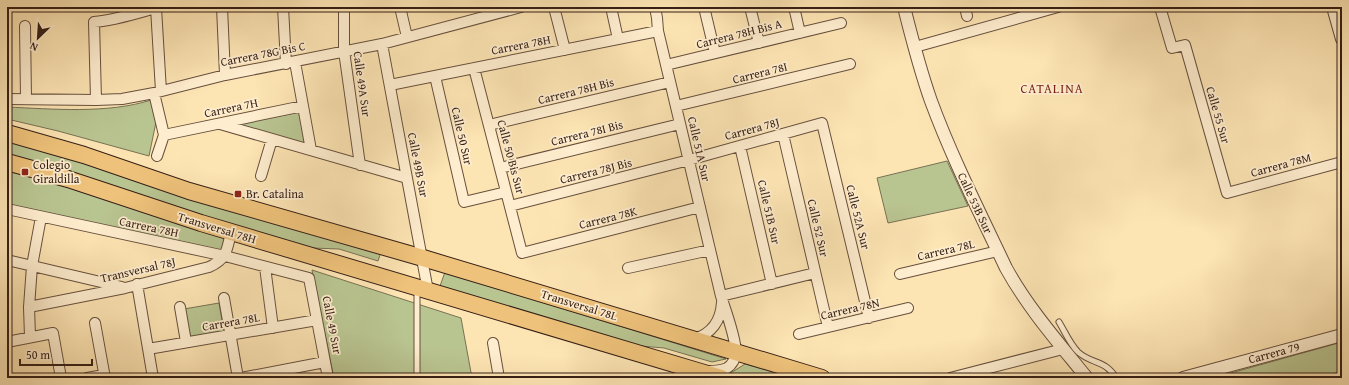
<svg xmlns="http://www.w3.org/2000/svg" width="1349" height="385" font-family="'Gentium Book Plus',serif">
	<rect width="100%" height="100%" fill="#fde4b3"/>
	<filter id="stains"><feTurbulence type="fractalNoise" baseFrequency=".005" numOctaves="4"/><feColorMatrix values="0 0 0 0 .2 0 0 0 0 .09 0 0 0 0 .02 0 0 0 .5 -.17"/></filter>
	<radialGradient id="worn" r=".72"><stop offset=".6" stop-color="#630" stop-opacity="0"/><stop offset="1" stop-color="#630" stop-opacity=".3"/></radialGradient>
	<path fill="#b9c591" stroke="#777254" d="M151,100L156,122L149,156L58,131L7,119V107C52,109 108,114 151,100Z
		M300,112L306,144L234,125Z
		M7,140L381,252L378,261L339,249L313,248L203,217L7,156Z
		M947,161L968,206L888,223L877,178Z
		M7,171L48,181L226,238L222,251L7,204Z
		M312,270L461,318L472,378H334Z
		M445,272L726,359L712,362L664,348L629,345L440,286Z
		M219,303L224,332L189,338L184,309Z
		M1342,342V371L1319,378H1213Z
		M745,364L794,378H743L729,374Z"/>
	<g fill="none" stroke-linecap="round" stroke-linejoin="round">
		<g stroke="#67503e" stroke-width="7">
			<path id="service" d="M1059,322C1065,332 1070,344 1078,352C1091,364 1106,360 1116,378
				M417,378V290"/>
		</g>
		<g stroke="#67503e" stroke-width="12">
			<path id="minor" d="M222,7L225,75
				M283,7L286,64
				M344,7V51L360,165
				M400,7L407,37
				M554,7L565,50
				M611,7L618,39
				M655,7L657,18L658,31L721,296C726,312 735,335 736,352C736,358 732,365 727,368C721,371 714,371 708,371
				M704,7L715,53
				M750,7L759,43
				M794,7L800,33
				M965,7L967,16
				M1160,7L1172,48L1185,45L1227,193L1342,162
				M156,8L161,91
				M25,26L26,99
				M382,44L428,291
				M915,47L1058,7
				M295,62L311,150
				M666,65L841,23
				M474,68L522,253L700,207
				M435,76L464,202L506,192
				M390,85L658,31
				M154,93L164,135L157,156
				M7,99L96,100L122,99L154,93L225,75L382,44L521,7
				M96,100L94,22C117,20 137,13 159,7
				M676,106L850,64
				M220,124L407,178
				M489,125L670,82
				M783,134L828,327
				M164,135L303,106
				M740,146L772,284
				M500,168L680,124
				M261,176L272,139
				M510,206L689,160L822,123L869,318
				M7,209L225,256L309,278L328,378
				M7,260L122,287
				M265,267L273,328
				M628,268L710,250
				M900,274L998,251
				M137,284L153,378
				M721,296L815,273
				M224,298L238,378
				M29,307L125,288L209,267C227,259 227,250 231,232
				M180,307L186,342
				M95,323L105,378
				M799,334L908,308
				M30,337L29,307L32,266L41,217
				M694,339C711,334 721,321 722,302
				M7,342L53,333L61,378
				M493,343L499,378
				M148,349L317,320
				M87,378L104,375
				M241,378L325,362
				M950,378L1063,349"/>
		</g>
		<g stroke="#67503e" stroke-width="14">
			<path id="tertiary" d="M904,7C912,39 920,70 931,101C952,158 980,213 1006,268C1028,308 1058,342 1087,378
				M1333,7L1342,39
				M1183,378L1342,335"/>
		</g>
		<g stroke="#351f17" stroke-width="18">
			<path id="primary" d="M7,133L84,155L189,191L423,258L822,378
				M7,162L68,179L201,223L721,378"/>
		</g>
		<use href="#service" stroke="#feedce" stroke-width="5"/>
		<use href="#minor" stroke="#feedce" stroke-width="10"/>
		<use href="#tertiary" stroke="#feedce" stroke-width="12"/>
		<use href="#primary" stroke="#eec27a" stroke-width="16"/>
	</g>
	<g fill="#8f2418" stroke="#feedce" stroke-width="1.5">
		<rect x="21" y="168" width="8" height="8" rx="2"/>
		<rect x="234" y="190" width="8" height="8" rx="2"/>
	</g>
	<g text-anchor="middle" stroke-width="3.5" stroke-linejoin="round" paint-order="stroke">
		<g font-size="12" fill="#351f17" stroke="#feedce">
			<text transform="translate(739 34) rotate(-14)" y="4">Carrera 78H Bis A</text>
			<text transform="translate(521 45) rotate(-11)" y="4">Carrera 78H</text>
			<text transform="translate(263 54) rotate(-11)" y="4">Carrera 78G Bis C</text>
			<text transform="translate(760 73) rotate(-14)" y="4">Carrera 78I</text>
			<text transform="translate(362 84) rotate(82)" y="4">Calle 49A Sur</text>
			<text transform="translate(576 91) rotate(-14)" y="4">Carrera 78H Bis</text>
			<text transform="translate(231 108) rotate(-12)" y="4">Carrera 7H</text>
			<text transform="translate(1218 115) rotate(74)" y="4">Calle 55 Sur</text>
			<text transform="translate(752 129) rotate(-15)" y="4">Carrera 78J</text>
			<text transform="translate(587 133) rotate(-14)" y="4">Carrera 78I Bis</text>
			<text transform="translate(462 136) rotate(77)" y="4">Calle 50 Sur</text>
			<text transform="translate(699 149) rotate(77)" y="4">Calle 51A Sur</text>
			<text transform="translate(511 157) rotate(75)" y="4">Calle 50 Bis Sur</text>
			<text transform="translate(418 165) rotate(79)" y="4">Calle 49B Sur</text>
			<text transform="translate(1281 165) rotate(-15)" y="4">Carrera 78M</text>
			<text transform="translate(596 171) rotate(-14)" y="4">Carrera 78J Bis</text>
			<text transform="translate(975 203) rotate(65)" y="4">Calle 53B Sur</text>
			<text transform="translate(769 212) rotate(77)" y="4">Calle 51B Sur</text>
			<text transform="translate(858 217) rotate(76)" y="4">Calle 52A Sur</text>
			<text transform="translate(608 218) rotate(-14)" y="4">Carrera 78K</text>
			<text transform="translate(149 227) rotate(12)" y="4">Carrera 78H</text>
			<text transform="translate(217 228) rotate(17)" y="4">Transversal 78H</text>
			<text transform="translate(818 228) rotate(77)" y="4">Calle 52 Sur</text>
			<text transform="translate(946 250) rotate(-13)" y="4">Carrera 78L</text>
			<text transform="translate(138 270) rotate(-13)" y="4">Transversal 78J</text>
			<text transform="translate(579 305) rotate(17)" y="4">Transversal 78L</text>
			<text transform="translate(850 309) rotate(-13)" y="4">Carrera 78N</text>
			<text transform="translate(231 322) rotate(-10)" y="4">Carrera 78L</text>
			<text transform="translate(332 325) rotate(79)" y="4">Calle 49 Sur</text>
			<text transform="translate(1274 353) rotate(-15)" y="4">Carrera 79</text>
		</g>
		<g font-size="12" fill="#351f17" stroke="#feedce" text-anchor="start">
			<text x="33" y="169">Colegio<tspan x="33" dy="14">Giraldilla</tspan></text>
			<text x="246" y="198">Br. Catalina</text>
		</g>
		<g font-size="13" letter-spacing="1" fill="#7a1f14" stroke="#feedce">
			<text x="1052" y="93">CATALINA</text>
		</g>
	</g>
	<rect width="1349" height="385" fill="none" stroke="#fde4b3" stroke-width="24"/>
	<rect x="8" y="8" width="1333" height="369" fill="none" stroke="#351f17" stroke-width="2"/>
	<rect x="12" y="12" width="1325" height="361" fill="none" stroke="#351f17"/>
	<g transform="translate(38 38) rotate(205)" stroke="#feedce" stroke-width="3" paint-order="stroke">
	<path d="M0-3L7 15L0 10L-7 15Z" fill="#351f17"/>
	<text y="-6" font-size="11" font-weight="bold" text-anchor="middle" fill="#351f17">N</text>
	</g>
	<path d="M20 359v6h72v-6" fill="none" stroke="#351f17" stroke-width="2"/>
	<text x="26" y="359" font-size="12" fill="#351f17" stroke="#feedce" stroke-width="3" paint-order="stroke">50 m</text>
	<rect width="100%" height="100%" filter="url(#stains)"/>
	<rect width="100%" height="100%" fill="url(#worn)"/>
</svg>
